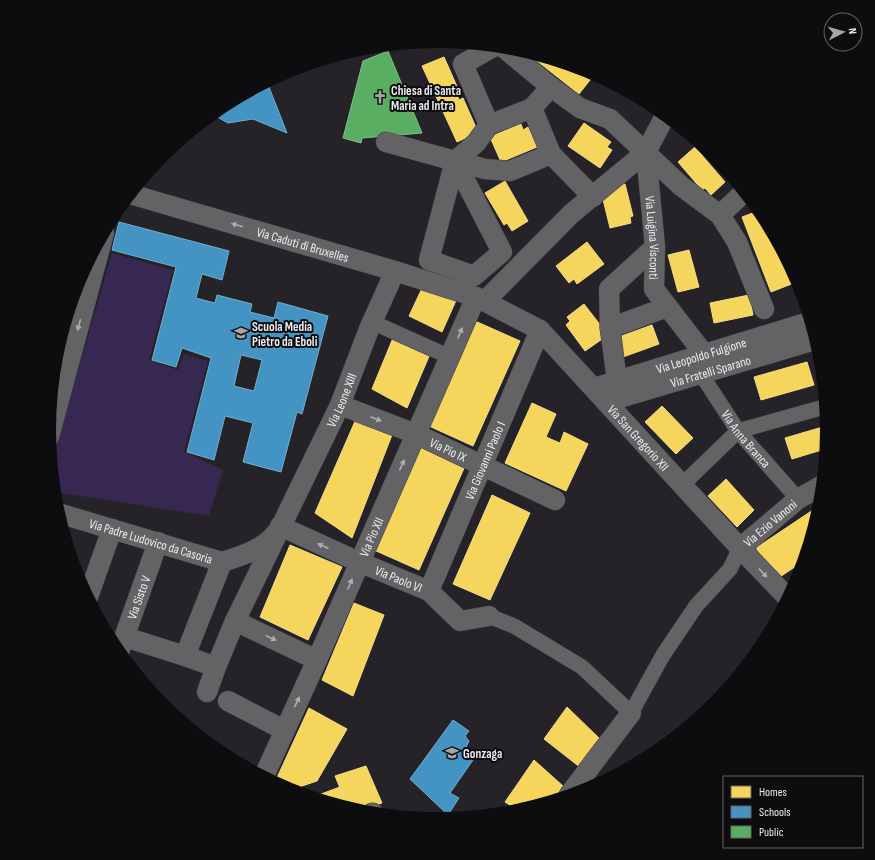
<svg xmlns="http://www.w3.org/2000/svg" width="875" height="860" font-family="'Sofia Sans Condensed',sans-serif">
	<rect width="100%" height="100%" fill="#252327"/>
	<path fill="#362850" d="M112,253L173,270L149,360L178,370L184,354L208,361L184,452L223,470L209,516L55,492L52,461Z"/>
	<path fill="#f6d55c" stroke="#f3dc88" d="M527,53L587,71L594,75L579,94Z
		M444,57L459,91L456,92L459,100L463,98L478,132L457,142L422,66Z
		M628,93L643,101L640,103Z
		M584,123L611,142L607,147L612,150L600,168L568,146Z
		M521,124L523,130L528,127L537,147L501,162L490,137Z
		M695,147L725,182L711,195L705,188L702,190L678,162Z
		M505,181L528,221L512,231L507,223L504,225L485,193Z
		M625,184L633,216L630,217L631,223L610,228L601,191Z
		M758,211L782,253L794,283L771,292L742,217Z
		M587,242L604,264L577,284L574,279L569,283L556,266Z
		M689,250L699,287L678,292L668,255Z
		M424,284L458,296L442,332L409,316Z
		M749,295L753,315L714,323L710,303Z
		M584,304L608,335L585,351L566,325L570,321L567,317Z
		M475,321L520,341L473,446L429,426Z
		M652,325L659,344L623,357L616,338Z
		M393,338L430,354L407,408L372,389Z
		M807,362L814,385L761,400L754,377Z
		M532,403L556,414L546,437L560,443L564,432L588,444L566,491L505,463Z
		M662,406L693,438L676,454L645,422Z
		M356,419L392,435L352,538L315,513Z
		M826,426L825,449L792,459L785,438Z
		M420,446L465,466L419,570L374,550Z
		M726,479L754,510L737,527L708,496Z
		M492,495L530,513L490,600L453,584Z
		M813,510L816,515L802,562L777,579L756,548Z
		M290,545L342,567L308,640L260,617Z
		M354,603L384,615L353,696L322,680Z
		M567,707L600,739L581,768L544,739Z
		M309,708L347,729L317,781L290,790L275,782Z
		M534,760L563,786L554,799L517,810L505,802Z
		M366,766L382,803L360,811L348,807L335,776Z
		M340,787L348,807L313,797Z"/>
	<path fill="#4393c3" stroke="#76add0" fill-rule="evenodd" d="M267,82L287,133L253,119L228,123L212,114L222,106Z
		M119,222L229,251L222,280L202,274L196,298L215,303L217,295L252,304L250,312L274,318L278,302L328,316L302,414L297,412L281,472L243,462L253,423L225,416L214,460L187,452L211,358L182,348L176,367L152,360L176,267L112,250ZM241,355L262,360L254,391L234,386Z
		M453,720L469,731L465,736L469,741L463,753L473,760L450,793L459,798L448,815L410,779Z"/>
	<path fill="#5aae61" stroke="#86c08c" d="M388,51L422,133L362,138L361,143L343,138L363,61Z"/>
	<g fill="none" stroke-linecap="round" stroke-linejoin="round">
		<g stroke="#424145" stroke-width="16">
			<g id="pedestrian">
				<path d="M372,322L450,357"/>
				<path id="s1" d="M701,374L738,431L798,499"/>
				<path d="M682,485L738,431L824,407"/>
				<path d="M489,616L514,626L582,667L631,713L663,655L696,606L730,569L740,548"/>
			</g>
		</g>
		<g stroke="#424145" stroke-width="21">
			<g id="minor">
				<path d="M493,47L463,64L489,125L476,143L455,161L485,169L510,171L551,154L593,197"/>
				<path d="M504,48L551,87L580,108L610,119L681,186L720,215L737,242L764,309"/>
				<path d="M532,108L551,154"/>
				<path d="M489,125L532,108L551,87"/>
				<path d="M386,142L455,161"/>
				<path id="s2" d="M646,152L655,247L654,289L704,354"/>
				<path d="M455,161L502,252L474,276L429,260Z"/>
				<path id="s3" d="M130,194L395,271L476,297L540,330L740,548L787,597"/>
				<path d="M720,215L740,196"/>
				<path d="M485,301L571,214L646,152L665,116"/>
				<path d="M610,328L667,307"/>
				<path d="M617,381L610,328L609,289L655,247"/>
				<path id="s4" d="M594,388L809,322"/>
				<path id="s5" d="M606,402L815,340"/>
				<path id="s6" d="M340,405L416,434L555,500"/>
				<path d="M49,437L104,233"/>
				<path id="s7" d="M58,513L222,562C241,556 264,549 276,533"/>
				<path id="s8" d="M280,526L359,562L429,591L460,621L489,616"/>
				<path id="s9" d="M740,548L798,499L821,486"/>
				<path id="s10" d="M222,562L185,656L216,667L235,621L340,405L369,329L395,271"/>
				<path id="s11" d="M429,591L540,330"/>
				<path d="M88,597L112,529"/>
				<path d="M235,621L317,660"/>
				<path d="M125,637L185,656"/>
				<path id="s12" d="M119,652L158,542"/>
				<path d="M207,692L216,667"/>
				<path d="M228,701L284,730"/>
				<path id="s13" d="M264,776L317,660L476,297"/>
				<path d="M569,795L631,713"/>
				<path d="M372,813H373"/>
			</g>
		</g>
		<use href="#pedestrian" stroke="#636365" stroke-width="15"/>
		<use href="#minor" stroke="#636365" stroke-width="20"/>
	</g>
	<defs><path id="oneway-solid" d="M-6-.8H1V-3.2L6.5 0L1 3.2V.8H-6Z"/></defs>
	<g fill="#aeaeb1">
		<use href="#oneway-solid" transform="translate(237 225) rotate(-164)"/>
		<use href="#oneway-solid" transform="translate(79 325) rotate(105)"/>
		<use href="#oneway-solid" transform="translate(460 333) rotate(-67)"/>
		<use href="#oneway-solid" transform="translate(376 419) rotate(21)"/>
		<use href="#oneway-solid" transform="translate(402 465) rotate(-66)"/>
		<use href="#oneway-solid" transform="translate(323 546) rotate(-156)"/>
		<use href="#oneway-solid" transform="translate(763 573) rotate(47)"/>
		<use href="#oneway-solid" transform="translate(350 584) rotate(-67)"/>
		<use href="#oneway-solid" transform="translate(271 638) rotate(26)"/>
		<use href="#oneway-solid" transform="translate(297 702) rotate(-64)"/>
	</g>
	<defs>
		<g id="church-bare" transform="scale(1.08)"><path d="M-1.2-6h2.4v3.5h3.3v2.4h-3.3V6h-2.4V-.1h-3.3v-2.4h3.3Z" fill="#a6a5a9" stroke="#0d0c0f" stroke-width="2.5" paint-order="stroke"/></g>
		<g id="school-bare" transform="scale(1.08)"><path d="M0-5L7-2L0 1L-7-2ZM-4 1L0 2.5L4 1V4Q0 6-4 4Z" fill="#a6a5a9" stroke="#0d0c0f" stroke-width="2.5" paint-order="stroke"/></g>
	</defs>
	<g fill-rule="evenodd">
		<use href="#church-bare" x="380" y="97"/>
		<use href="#school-bare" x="241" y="333"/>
		<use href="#school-bare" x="452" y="753"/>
	</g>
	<g text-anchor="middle" stroke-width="4" stroke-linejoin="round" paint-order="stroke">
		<g font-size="13" font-weight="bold" fill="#ecebef" stroke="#0d0c0f" text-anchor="start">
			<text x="391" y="95">Chiesa di Santa<tspan x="391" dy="15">Maria ad Intra</tspan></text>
			<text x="252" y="331">Scuola Media<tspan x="252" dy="15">Pietro da Eboli</tspan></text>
			<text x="463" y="758">Gonzaga</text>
		</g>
		<g font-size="13" fill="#ecebef" stroke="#0d0c0f">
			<text dy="5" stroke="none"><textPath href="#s2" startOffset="86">Via Luigina Visconti</textPath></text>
			<text dy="5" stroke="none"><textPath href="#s3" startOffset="180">Via Caduti di Bruxelles</textPath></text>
			<text dy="5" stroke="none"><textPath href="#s4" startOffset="112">Via Leopoldo Fulgione</textPath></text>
			<text dy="5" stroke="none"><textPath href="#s5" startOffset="109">Via Fratelli Sparano</textPath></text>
			<text dy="5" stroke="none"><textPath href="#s10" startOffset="429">Via Leone XIII</textPath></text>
			<text dy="5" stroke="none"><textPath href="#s3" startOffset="579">Via San Gregorio XII</textPath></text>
			<text dy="5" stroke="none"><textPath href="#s1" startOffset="79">Via Anna Branca</textPath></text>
			<text dy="5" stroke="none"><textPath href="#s6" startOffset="117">Via Pio IX</textPath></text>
			<text dy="5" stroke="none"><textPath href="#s11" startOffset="142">Via Giovanni Paolo I</textPath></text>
			<text dy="5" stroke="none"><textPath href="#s9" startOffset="39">Via Ezio Vanoni</textPath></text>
			<text dy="5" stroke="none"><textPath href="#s13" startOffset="262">Via Pio XII</textPath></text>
			<text dy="5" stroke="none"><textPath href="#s7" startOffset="97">Via Padre Ludovico da Casoria</textPath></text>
			<text dy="5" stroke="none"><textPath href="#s8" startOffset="130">Via Paolo VI</textPath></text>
			<text dy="5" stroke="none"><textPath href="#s12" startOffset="58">Via Sisto V</textPath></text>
		</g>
	</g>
	<path d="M0 0H875V860H0ZM56 430a382 382 0 1 1 764 0a382 382 0 1 1-764 0Z" fill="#0d0c0f" fill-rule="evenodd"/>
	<rect x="723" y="776" width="140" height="72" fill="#0d0c0f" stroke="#666569"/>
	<rect x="731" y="786" width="20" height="12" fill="#f6d55c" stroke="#666569"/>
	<text x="759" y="796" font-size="12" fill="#ecebef">Homes</text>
	<rect x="731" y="806" width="20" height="12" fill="#4393c3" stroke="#666569"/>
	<text x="759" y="816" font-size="12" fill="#ecebef">Schools</text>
	<rect x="731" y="826" width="20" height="12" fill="#5aae61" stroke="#666569"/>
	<text x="759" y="836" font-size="12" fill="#ecebef">Public</text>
	<g transform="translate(843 32) rotate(84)"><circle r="19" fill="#0d0c0f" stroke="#666569"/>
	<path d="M0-3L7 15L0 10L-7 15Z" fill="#a6a5a9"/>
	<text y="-6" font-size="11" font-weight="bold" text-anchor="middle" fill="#ecebef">N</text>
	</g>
</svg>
